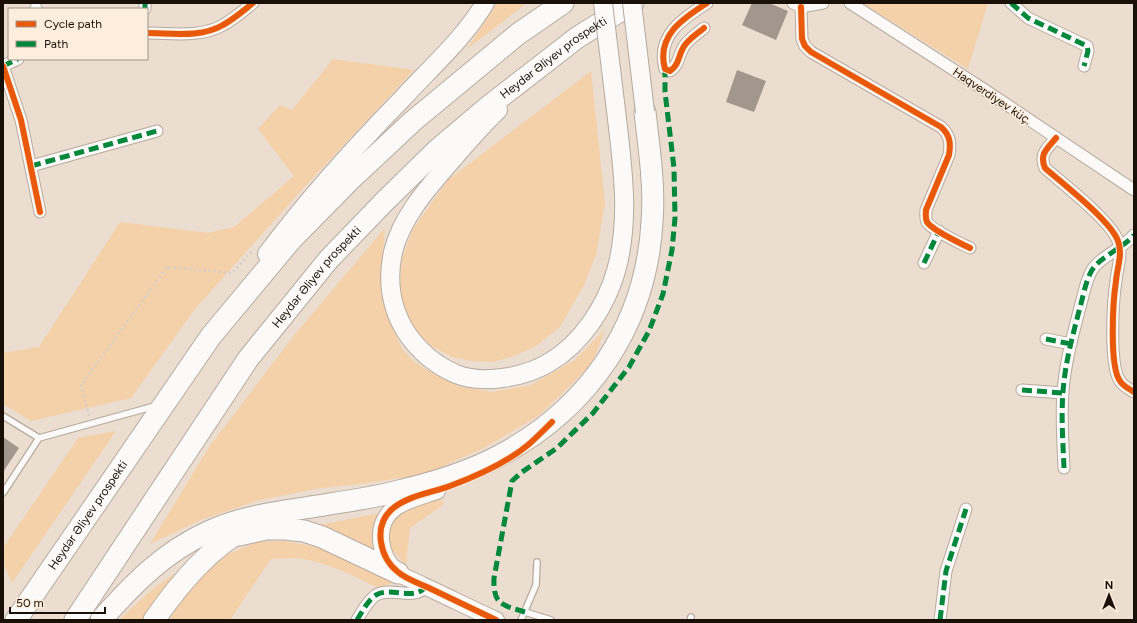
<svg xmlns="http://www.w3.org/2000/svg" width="1137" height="623" font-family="Figtree,sans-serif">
	<rect width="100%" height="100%" fill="#ebddcf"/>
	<path fill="#f5d1aa" d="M497,3H527L467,49L496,5Z
		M862,3H988L968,69Z
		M333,59L414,70L308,183L195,309L131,398L31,421L3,404V353L39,347L120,222L208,233L234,227L294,176L258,129L280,105L292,110Z
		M591,71L605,204L596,255L584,285L560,327L535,347L514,356L493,362L470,361L452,357L428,344L410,323L399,291L402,258L413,229L448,180Z
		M385,228L382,266L383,304L401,347L413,361L432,373L458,386L491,392L531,385L575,360L605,329L593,362L569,387L538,416L484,448L425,474L360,484L321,488L260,500L203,519L150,544L209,447L296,333Z
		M116,431L12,583L3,562V548L78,438Z
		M440,498L444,504L410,528L406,565L393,551L389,543L388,529L395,517L417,506Z
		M380,513C371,525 369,540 376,554L310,527Z
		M283,541L318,547L399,581L378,588C352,575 325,561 296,558C288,558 280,559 271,559L230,620H169L185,596L201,576L228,554L257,542Z
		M184,567L147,620H119L154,588Z"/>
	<path fill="#a1978c" d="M752,3H769L788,11L776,40L742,25Z
		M737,70L766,81L754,112L726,102Z
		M3,437L19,448L3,472Z"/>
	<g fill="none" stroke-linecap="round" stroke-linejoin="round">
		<g stroke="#b6aba0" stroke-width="8">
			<path id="lane" d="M3,416L39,438
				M3,493L39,438L155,406
				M525,612L551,620
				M521,620L536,585L537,562
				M690,620L691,617"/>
		</g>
		<g stroke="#b6aba0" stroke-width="13">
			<path id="street" d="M793,3L801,7L823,3
				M850,3L988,92L1134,190
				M1011,3L1028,18L1087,46L1088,51L1084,66
				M801,7L802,39L805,46L811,52L941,127C950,135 951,143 949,155L926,210C926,214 925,218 927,222C933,231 960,243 970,248
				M36,8V9
				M145,9V3
				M704,28C697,34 687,40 683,48C678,57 679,65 670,71L665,69C656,36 682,19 707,3
				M147,33C171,33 201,38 223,25C234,19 243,11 253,3
				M3,66L21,120L40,212
				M3,66L18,59
				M1056,138C1047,149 1039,154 1045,168C1063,184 1111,221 1118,241C1123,254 1117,268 1116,281C1113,300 1109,366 1120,381C1123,386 1129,389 1134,392
				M31,166L157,131
				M924,263L939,231
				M1046,339L1071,344
				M1022,390L1063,393
				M1064,468C1063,443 1061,417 1063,392C1065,364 1072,338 1079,311C1083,298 1085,282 1092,270C1100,257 1123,248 1134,235
				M357,620C362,612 368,600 376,595C392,586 415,602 426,586
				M940,620L946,571L966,509"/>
		</g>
		<g stroke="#b6aba0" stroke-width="18">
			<path id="secondary" d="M437,491C410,500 379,505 381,540C382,553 387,563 397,572C404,578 416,581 424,586C448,597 472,609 496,620"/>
		</g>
		<g stroke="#b6aba0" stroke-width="20">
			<path id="primary" d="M498,110C479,128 463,147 446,167C425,191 401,219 393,252C387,280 391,308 406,332C418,350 435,365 456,374C483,385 526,377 550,362C582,343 606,306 616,271C630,221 623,170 617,119
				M267,254C308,199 354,148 402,99C430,68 463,40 485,3"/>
		</g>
		<g stroke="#b6aba0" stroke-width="23">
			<g id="highway">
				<path d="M239,535L266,529H285L304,531L322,537L398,573"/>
				<path id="s1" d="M16,620L211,336L291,240L352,178L413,121L518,34L563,3"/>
				<path id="s2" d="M75,620L248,359L329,259L384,202L437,150L489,106L578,37L633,3"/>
				<path d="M101,620C133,584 164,552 208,532C240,517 277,512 311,507C342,502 373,498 403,490C436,482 469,472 499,456C589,408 646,326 652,222C655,186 649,149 645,112"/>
				<path d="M154,620C180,583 209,548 249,526"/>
			</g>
		</g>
		<path stroke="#d4cfcc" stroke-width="2.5" stroke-dasharray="2 3" stroke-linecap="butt" d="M89,416L81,385L167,267L232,273L252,251"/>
		<use href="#lane" stroke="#fcfaf8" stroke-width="5.5"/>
		<use href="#street" stroke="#fcfaf8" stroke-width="11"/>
		<use href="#secondary" stroke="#fcfaf8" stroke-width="16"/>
		<use href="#primary" stroke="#fcfaf8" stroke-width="18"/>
		<use href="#highway" stroke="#fcfaf8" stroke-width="21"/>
		<g stroke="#b6aba0" stroke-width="20" stroke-linecap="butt">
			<path id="primary-bridge" d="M603,3L617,119
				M632,3L645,112"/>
		</g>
		<use href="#primary-bridge" stroke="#fcfaf8" stroke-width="18"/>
		<path stroke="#00873e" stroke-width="5" stroke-dasharray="10 5" stroke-linecap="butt" d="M1011,3L1028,18L1087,46L1088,51L1084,66
			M36,8V9
			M145,9V3
			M3,66L18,59
			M31,166L157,131
			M924,263L939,231
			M1046,339L1071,344
			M1022,390L1063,393
			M1064,468C1063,443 1061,417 1063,392C1065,364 1072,338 1079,311C1083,298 1085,282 1092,270C1100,257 1123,248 1134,235
			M525,612C502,605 493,605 494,578L512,481L522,472L557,448L593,413L629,367L649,331L663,294L672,250L675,218L674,168L665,92V67
			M357,620C362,612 368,600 376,595C392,586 415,602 426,586
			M940,620L946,571L966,509"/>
		<g stroke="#fdeddd" stroke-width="8">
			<path id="cycleway" d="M801,7L802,39L805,46L811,52L941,127C950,135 951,143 949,155L926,210C926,214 925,218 927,222C933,231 960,243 970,248
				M704,28C697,34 687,40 683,48C678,57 679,65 670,71L665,69C656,36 682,19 707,3
				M147,33C171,33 201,38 223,25C234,19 243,11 253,3
				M3,66L21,120L40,212
				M1056,138C1047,149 1039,154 1045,168C1063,184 1111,221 1118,241C1123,254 1117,268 1116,281C1113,300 1109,366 1120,381C1123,386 1129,389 1134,392
				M496,620C473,609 450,598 427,587C418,583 406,579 398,572C380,558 373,527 391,510C406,496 431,493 450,486C477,476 505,464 528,445C536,438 544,430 552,422"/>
		</g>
		<use href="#cycleway" stroke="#e8590c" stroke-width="6"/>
	</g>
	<g text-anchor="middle" stroke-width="3" stroke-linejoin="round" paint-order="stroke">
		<g font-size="12" fill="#191108" stroke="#fdeddd">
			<text dy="4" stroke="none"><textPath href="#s2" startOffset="744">Heydər Əliyev prospekti</textPath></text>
			<text transform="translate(992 96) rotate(34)" y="4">Haqverdiyev küç.</text>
			<text dy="4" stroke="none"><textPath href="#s2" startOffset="420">Heydər Əliyev prospekti</textPath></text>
			<text dy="4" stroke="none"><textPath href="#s1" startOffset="127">Heydər Əliyev prospekti</textPath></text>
		</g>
	</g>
	<rect width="1137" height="623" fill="none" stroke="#191108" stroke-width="8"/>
	<rect x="8" y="8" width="140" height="52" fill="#fdeddd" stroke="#a29588"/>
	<rect x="16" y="21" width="20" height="6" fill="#e8590c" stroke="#a29588"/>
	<text x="44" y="28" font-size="12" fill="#191108">Cycle path</text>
	<rect x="16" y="41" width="20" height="6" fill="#00873e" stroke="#a29588"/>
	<text x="44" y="48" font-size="12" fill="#191108">Path</text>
	<g transform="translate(1109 595)" stroke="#fdeddd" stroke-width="3" paint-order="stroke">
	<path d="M0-3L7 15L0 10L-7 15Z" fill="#191108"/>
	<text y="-6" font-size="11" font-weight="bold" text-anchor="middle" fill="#191108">N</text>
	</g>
	<path d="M10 607v6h95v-6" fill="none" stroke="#191108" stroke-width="2"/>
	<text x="16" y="607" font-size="12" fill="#191108" stroke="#fdeddd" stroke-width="3" paint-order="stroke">50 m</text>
</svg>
